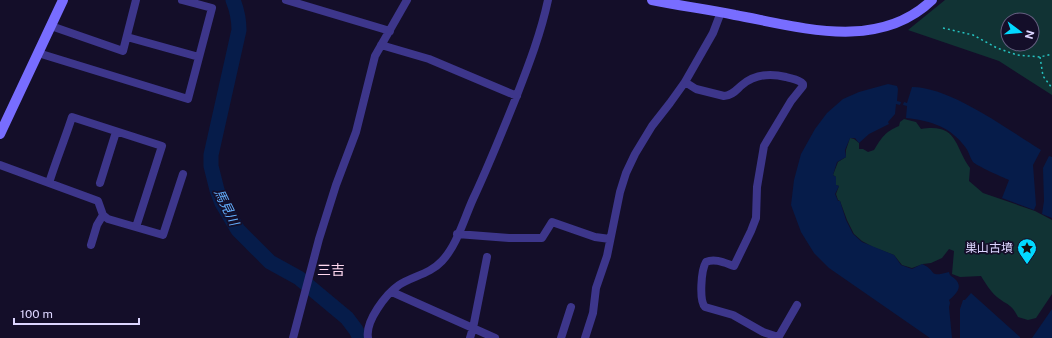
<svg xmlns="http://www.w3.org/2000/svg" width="1052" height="338" font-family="'Public Sans','Noto Sans JP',sans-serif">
	<rect width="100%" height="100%" fill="#140e29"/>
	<path fill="#113334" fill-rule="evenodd" d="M945,0H1052V95L999,61L908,30ZM1008,20H1032V44H1008Z
		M904,119L916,122L921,129C958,123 954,146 970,168L969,181L983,193L1035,211L1052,220V294L1036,318L1028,320L1018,317C1011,303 1008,306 997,297C990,291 986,284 981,276L960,277L952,274L954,251L949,249L942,258L931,263L923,264L912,268L902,265L894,255L873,247L862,241L854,234L847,220L840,201L838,200L836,194L839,186L836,185V177L833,175L838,162L846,157V150L850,138L854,139L859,143V149H863L868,152L874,150C882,137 885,132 899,126L900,122Z"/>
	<path fill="#061c4a" d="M888,84L897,86L898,89L897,101L901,102L900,105L896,104L895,114L888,122L889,124L869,134L859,143L855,138H850L845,150L846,157L837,162L833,175L836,177V185L839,186L835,194L838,201H840L846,220L853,234L862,242L894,255L901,265L912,269L922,264C938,271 927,278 949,272C950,277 952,276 955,279C964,287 955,295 949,300L950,303L949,307L952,338H930L829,268L814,253L801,232L791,205L794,180L801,154L815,129L827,113L843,99L859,92Z
		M912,87C951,87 1008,130 1041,150L1033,165L1036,205L1034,210L1002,198L1009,180C1002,177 977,166 973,162C970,158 969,152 966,148C951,127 932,121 906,118L907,106L903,105L904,102L907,103Z
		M1049,156L1052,157V218L1042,214L1044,201L1043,168Z
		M971,293L1020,337V338H960V309L963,300H965Z
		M1052,309V338H1032Z"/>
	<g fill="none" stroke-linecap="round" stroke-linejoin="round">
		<path stroke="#061c4a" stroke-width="15" d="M233,0C237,10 239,19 239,30L211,155V166L217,190L222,203L238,230L270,262L299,278L347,318L356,330L360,338"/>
		<path stroke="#26c3c1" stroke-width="1.5" stroke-dasharray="2 3" stroke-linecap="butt" d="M943,28L973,35L997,48L1017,55L1040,57L1052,54
			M1040,57L1043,76L1052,88"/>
		<path stroke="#3d368b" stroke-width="8" d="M286,0L390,31
			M51,26L123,51L136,0
			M127,37L199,57
			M381,45L429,59L517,96
			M38,53L188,99L212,8L182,0
			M685,82L696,89L724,96C732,96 736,90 742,85C755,74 770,73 786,77C792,79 799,79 803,84V86L791,101L764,146L757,187L756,218L751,231L734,266C725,263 715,258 706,262C701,270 699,301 705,307L733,315L763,332L778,337
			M0,165L98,201L103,215L108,219L163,235L183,174
			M49,183C56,160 65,139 72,117L162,146L136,227
			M100,183L116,132
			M457,234L509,238H542L552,222L595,237L610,239
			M91,245L97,225L103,215
			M392,292L495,338
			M293,338L319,239L336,185L356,132L375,56L407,0
			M368,338C365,321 386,294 399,285C413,276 430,274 442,261C457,245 464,219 473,199C489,165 503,130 517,95C529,64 541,33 548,0
			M470,338L473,328L487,257
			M561,338L571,307
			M585,338L593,313L596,288L607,256L620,192L626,173L635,154L652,126L670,103L685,82L713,33L721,12
			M778,338L797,305"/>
		<path stroke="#786dff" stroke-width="10" d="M652,0C680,6 708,9 735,15C800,27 878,52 932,0
			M0,134L63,0"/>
	</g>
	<defs>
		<g id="sight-pin" transform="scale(1)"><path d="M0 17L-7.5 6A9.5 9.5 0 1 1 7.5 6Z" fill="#02d9ff" stroke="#140e29"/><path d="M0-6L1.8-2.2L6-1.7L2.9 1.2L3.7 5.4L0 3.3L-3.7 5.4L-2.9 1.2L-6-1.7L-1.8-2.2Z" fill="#111"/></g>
	</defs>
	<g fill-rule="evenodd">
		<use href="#sight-pin" x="1027" y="248"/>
	</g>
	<g text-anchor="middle" stroke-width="3.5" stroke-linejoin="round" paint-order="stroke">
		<g font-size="12" fill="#ddd6ff" stroke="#140e29" text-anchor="end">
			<text x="1013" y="252">巣山古墳</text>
		</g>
		<g font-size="13" font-style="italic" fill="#64b0ff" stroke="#140e29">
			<text transform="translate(227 207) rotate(64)" y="5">馬見川</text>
		</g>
		<g font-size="14" fill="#ffd8ef" stroke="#140e29">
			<text x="331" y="275">三吉</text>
		</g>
	</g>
	<g transform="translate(1020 32) rotate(106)"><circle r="19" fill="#140e29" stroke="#645e7f"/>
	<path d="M0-3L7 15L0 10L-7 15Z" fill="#02d9ff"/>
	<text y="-6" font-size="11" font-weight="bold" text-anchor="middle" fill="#ddd6ff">N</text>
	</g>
	<path d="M14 318v6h125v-6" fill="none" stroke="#ddd6ff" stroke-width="2"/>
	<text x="20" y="318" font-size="12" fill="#ddd6ff" stroke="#140e29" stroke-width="3" paint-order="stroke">100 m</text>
</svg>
